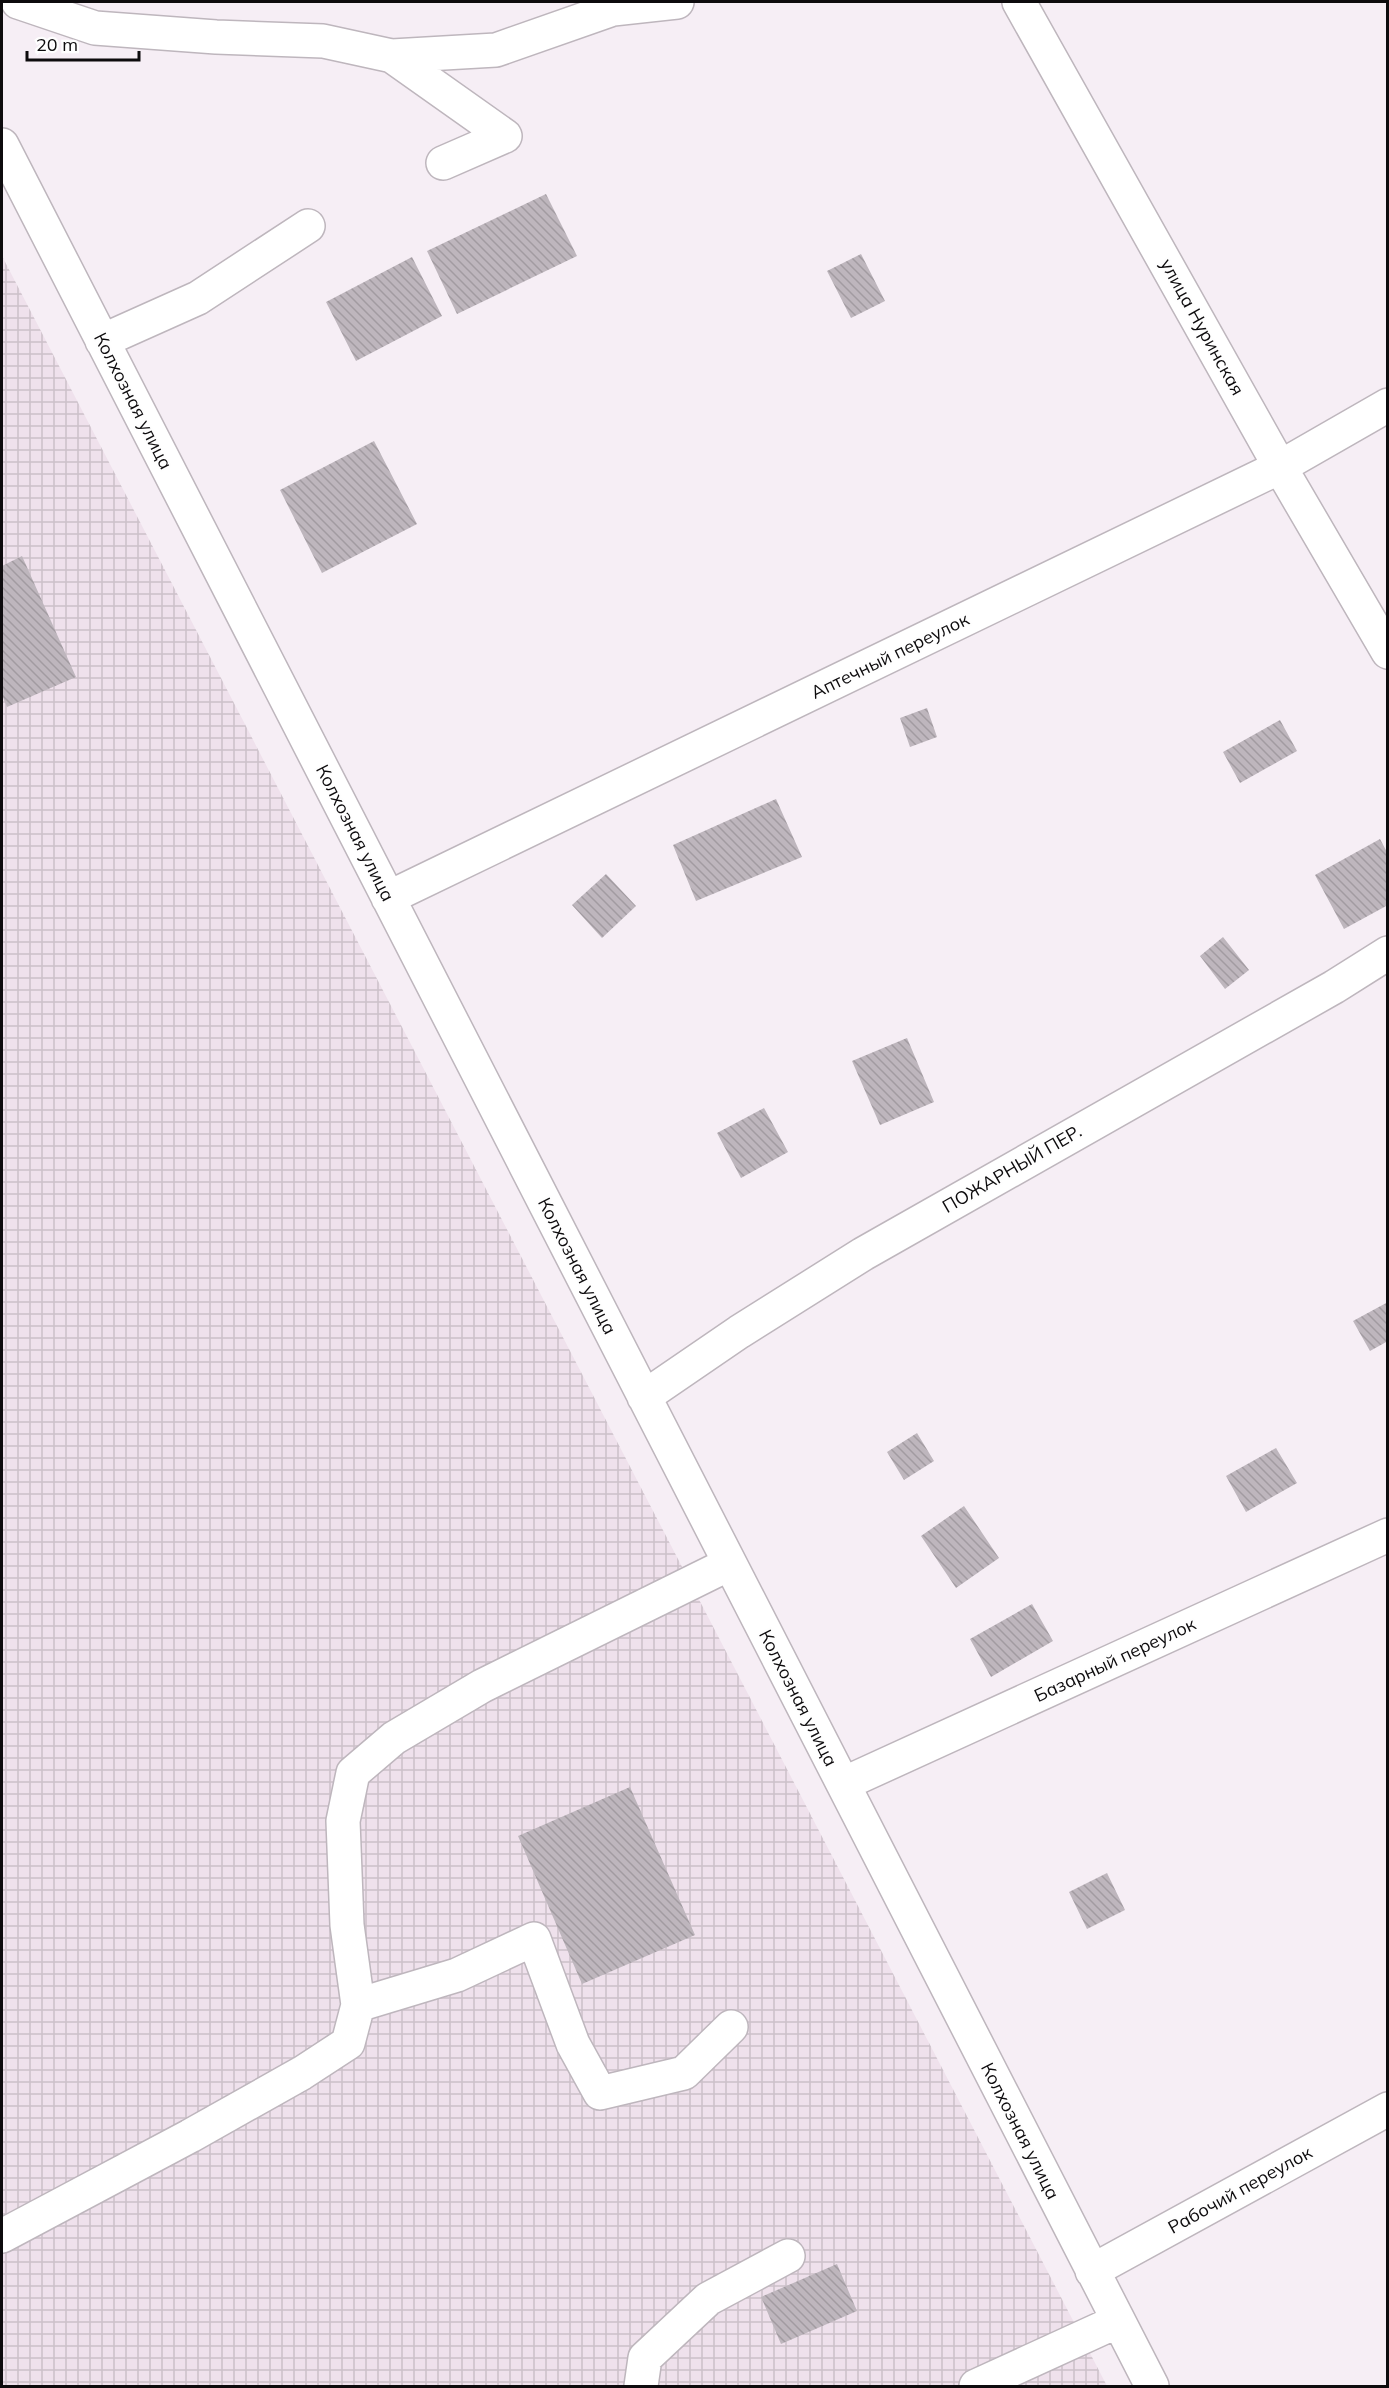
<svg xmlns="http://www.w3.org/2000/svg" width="1389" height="2388" font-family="Mulish,sans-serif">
	<defs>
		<pattern id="industrial-grid" width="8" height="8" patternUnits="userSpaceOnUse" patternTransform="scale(1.5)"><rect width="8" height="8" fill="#efe1ec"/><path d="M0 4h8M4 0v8" fill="none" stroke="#ccc0c9"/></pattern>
		<pattern id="building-back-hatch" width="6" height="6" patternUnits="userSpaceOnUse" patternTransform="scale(1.5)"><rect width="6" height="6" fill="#beb6bd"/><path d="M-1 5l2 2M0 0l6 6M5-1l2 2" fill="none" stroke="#a29ba1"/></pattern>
	</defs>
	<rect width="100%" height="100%" fill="#f6eef5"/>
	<path fill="url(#industrial-grid)" d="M2,256L1107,2386H2Z"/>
	<path fill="url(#building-back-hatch)" d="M546,194L577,256L457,314L427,251Z
		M861,254L885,301L851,318L827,271Z
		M412,257L442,316L356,361L326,302Z
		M374,441L417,524L322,573L280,490Z
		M22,556L76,677L7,707L2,695V566Z
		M927,708L937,737L910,747L900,718Z
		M1280,720L1297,751L1240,783L1223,752Z
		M776,799L802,857L696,901L673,845Z
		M1380,839L1388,854V905L1344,929L1315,875Z
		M606,874L636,906L602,938L572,905Z
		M1223,937L1249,970L1225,989L1200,956Z
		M907,1038L934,1102L880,1125L852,1061Z
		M764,1108L788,1152L741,1178L717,1133Z
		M1388,1302V1341L1370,1351L1353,1321Z
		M917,1433L934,1461L904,1480L887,1452Z
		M1276,1448L1297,1483L1246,1512L1226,1476Z
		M964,1506L999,1558L956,1588L921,1536Z
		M1032,1604L1053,1641L991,1677L970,1639Z
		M630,1787L695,1935L582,1984L518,1836Z
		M1107,1873L1125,1910L1087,1929L1069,1892Z
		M837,2264L857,2311L781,2344L761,2297Z"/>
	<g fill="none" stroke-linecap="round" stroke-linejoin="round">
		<g stroke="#beb6bd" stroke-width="36">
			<path id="minor" d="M18,2L95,28L216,37L323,41L392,56L505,136L443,163
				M1019,2L1280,467L1388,652
				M392,56L496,50L613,9L677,2
				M2,145L1152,2386
				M102,341L198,298L308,226
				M388,898L1280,467L1388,405
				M644,1397L739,1332L863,1254L1334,987L1388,953
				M843,1784L1388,1535
				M358,2005L457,1975L534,1939L573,2044L600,2093L684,2073L731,2027
				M2,2236L190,2136L302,2073L348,2043L358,2005L347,1925L343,1821L353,1773L394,1738L482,1686L729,1564
				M1092,2271L1388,2109
				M641,2386L645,2358L708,2299L788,2256
				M976,2386L1118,2321"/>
		</g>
		<use href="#minor" stroke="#fff" stroke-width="33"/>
	</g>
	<g text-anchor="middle" stroke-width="4.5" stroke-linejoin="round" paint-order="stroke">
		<g font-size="18" fill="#0d0b0d" stroke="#fefefe">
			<text transform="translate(1202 327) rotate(61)" y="6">улица Нуринская</text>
			<text transform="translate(133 401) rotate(63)" y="6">Колхозная улица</text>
			<text transform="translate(890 656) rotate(-26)" y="6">Аптечный переулок</text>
			<text transform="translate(355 833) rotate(63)" y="6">Колхозная улица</text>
			<text transform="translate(1012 1169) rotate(-30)" y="6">ПОЖАРНЫЙ ПЕР.</text>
			<text transform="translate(577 1266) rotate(63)" y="6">Колхозная улица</text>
			<text transform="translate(1115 1660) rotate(-25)" y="6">Базарный переулок</text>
			<text transform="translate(798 1698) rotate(63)" y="6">Колхозная улица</text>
			<text transform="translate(1020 2131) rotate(63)" y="6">Колхозная улица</text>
			<text transform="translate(1240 2190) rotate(-29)" y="6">Рабочий переулок</text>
		</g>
	</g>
	<rect width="1389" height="2388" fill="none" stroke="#0d0b0d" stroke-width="6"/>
	<path d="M27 51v9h112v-9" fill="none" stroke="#0d0b0d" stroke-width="3"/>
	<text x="36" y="51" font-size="18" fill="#0d0b0d" stroke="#fefefe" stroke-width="4.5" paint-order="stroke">20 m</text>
</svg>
